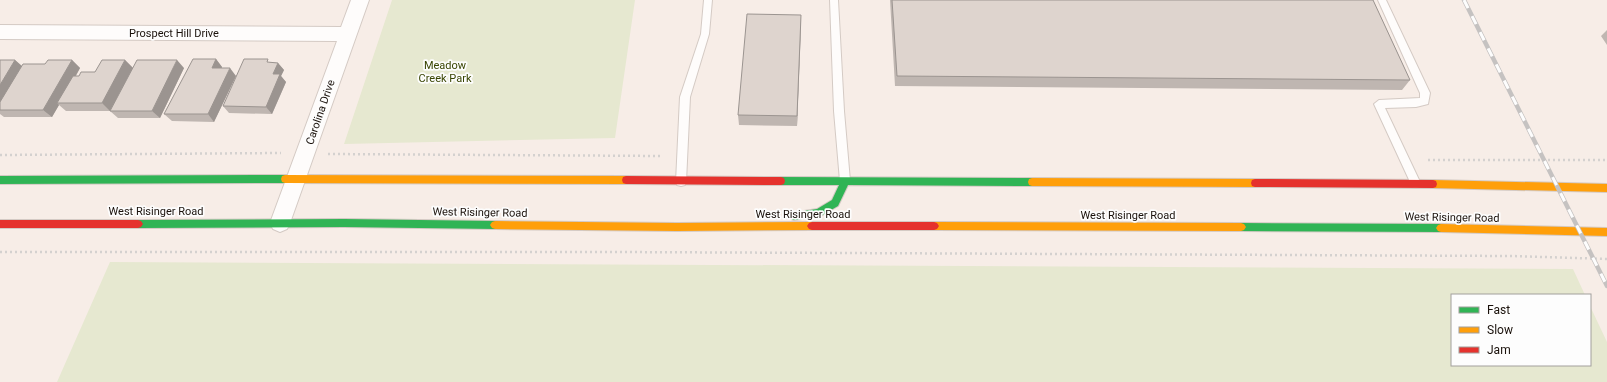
<svg xmlns="http://www.w3.org/2000/svg" width="1607" height="382" font-family="Roboto,sans-serif">
	<rect width="100%" height="100%" fill="#f7ede7"/>
	<path fill="#e6e8d0" d="M392,0H635L615,138L344,144Z
		M110,262L1573,269L1585,295H1452V365H1590V306L1607,342V382H57Z"/>
	<g fill="none" stroke-linecap="round" stroke-linejoin="round">
		<g stroke="#d4cac4" stroke-width="2">
			<path id="lane" d="M704,0H712L709,34L690,97L686,182L685,185L681,186L677,185L676,182L680,97L701,34Z
				M830,0H838L844,111L850,181L849,184L845,185L841,184L840,181L834,111Z
				M1378,0H1386L1430,93L1428,104L1416,107L1385,108L1421,184L1420,187L1416,188L1412,187L1411,184L1374,104L1379,100L1420,98V93Z"/>
		</g>
		<g stroke="#d4cac4" stroke-width="2">
			<path id="street" d="M351,0H369L290,223L287,229L280,232L273,229L270,223L337,41L0,39V25L341,27Z"/>
		</g>
		<g stroke="#d4cac4" stroke-width="2">
			<path id="fast" d="M285,175L288,176L289,179L288,182L285,183L0,184V176Z
				M781,177L1032,178L1035,179L1036,182L1035,185L1032,186L848,185L838,206L819,217L794,220L791,219L789,216L791,213L817,209L832,200L839,185H781L778,184L777,181L778,178Z
				M344,219L495,221L498,222L500,225L498,228L495,229L344,227L138,228L135,227L133,224L135,221L138,220Z
				M1241,223L1441,224L1444,225L1446,228L1444,231L1441,232L1241,231L1238,230L1236,227L1238,224Z"/>
		</g>
		<g stroke="#d4cac4" stroke-width="2">
			<path id="slow" d="M285,175L626,176L629,177L630,180L629,183L626,184L285,183L282,182L281,179L282,176Z
				M1032,178L1255,179L1258,180L1259,183L1258,186L1255,187L1032,186L1029,185L1028,182L1029,179Z
				M1433,180L1607,184V192L1433,188L1430,187L1429,184L1430,181Z
				M495,221L677,223L812,222L815,223L817,226L815,229L812,230L677,231L495,229L492,228L490,225L492,222Z
				M934,222L1241,223L1244,224L1246,227L1244,230L1241,231L934,230L931,229L929,226L931,223Z
				M1441,224L1607,228V236L1441,232L1438,231L1436,228L1438,225Z"/>
		</g>
		<g stroke="#d4cac4" stroke-width="2">
			<path id="jam" d="M626,176L781,177L784,178L785,181L784,184L781,185L626,184L623,183L622,180L623,177Z
				M1255,179L1433,180L1436,181L1437,184L1436,187L1433,188L1255,187L1252,186L1251,183L1252,180Z
				M0,220H138L141,221L143,224L141,227L138,228H0Z
				M812,222H934L937,223L939,226L937,229L934,230H812L809,229L807,226L809,223Z"/>
		</g>
		<path stroke="#d4d1cf" stroke-width="2.5" stroke-dasharray="2 3" stroke-linecap="butt" d="M328,154L663,156
			M0,155L281,153
			M1428,160H1607
			M0,252H615L1512,256L1607,259"/>
		<use href="#lane" fill="#fefcfb" fill-rule="evenodd"/>
		<use href="#street" fill="#fefcfb" fill-rule="evenodd"/>
		<use href="#fast" fill="#30b455" fill-rule="evenodd"/>
		<use href="#slow" fill="#ff9f0a" fill-rule="evenodd"/>
		<use href="#jam" fill="#e5322d" fill-rule="evenodd"/>
		<g stroke="#c5c2c1" stroke-width="4.5">
			<path id="rail" d="M1464,0L1607,286"/>
		</g>
		<use href="#rail" stroke="#fdfdfd" stroke-width="3" stroke-dasharray="9" stroke-linecap="butt"/>
	</g>
	<path fill="#bfb6b1" d="M890,0H1373L1410,80L1402,90L895,86Z
		M801,15L797,126L739,125L738,115Z
		M1607,30V45L1601,36Z
		M216,59L222,67V68L236,76L214,122L172,121L164,114Z
		M0,60H15L22,66L45,64L72,60L80,68L76,76H79L95,72L125,60L133,68H184L160,118H118L110,111H66L59,105L52,117H4L0,114Z
		M270,62L278,63L284,70L281,76L286,82L272,114L229,113L223,106Z"/>
	<path fill="#9b9490" d="M801,15V26L797,126V116Z
		M216,59L222,67L218,76L212,68Z
		M15,60L24,68L0,107V85Z
		M72,60L80,68L60,103H57L59,105L52,117L43,110Z
		M125,60L133,68L110,111L102,103Z
		M177,60L184,68L160,118L152,111Z
		M278,63L284,70L281,76L286,82L272,114L266,107L273,74Z
		M230,68L236,76L214,122L208,114Z"/>
	<path fill="#ded4ce" stroke="#9b9490" d="M892,0H1373L1410,80L897,76Z
		M747,14L801,15L797,116L738,115Z
		M193,59H216L212,68H230L208,114H164Z
		M244,59H268L267,62L278,63L273,74H280L266,107L223,106Z
		M0,60H15L0,85Z
		M48,60H72L43,110H0V102L23,64H45Z
		M102,60H125L102,103H57L73,76H79L81,72H95Z
		M137,60H177L152,111H110Z"/>
	<g text-anchor="middle" stroke-width="3.5" stroke-linejoin="round" paint-order="stroke">
		<g font-size="11" fill="#1a110b" stroke="#fdfdfd">
			<text x="174" y="37">Prospect Hill Drive</text>
			<text transform="translate(320 112) rotate(-71)" y="4">Carolina Drive</text>
			<text x="156" y="215">West Risinger Road</text>
			<text transform="translate(480 212) rotate(1)" y="4">West Risinger Road</text>
			<text x="803" y="218">West Risinger Road</text>
			<text x="1128" y="219">West Risinger Road</text>
			<text transform="translate(1452 217) rotate(1)" y="4">West Risinger Road</text>
		</g>
		<g font-size="11" fill="#384401" stroke="#fdfdfd">
			<text x="445" y="69">Meadow<tspan x="445" dy="13">Creek Park</tspan></text>
		</g>
	</g>
	<rect x="1451" y="294" width="140" height="72" fill="#fdfdfd" stroke="#a29f9c"/>
	<rect x="1459" y="307" width="20" height="6" fill="#30b455" stroke="#a29f9c"/>
	<text x="1487" y="314" font-size="12" fill="#1a110b">Fast</text>
	<rect x="1459" y="327" width="20" height="6" fill="#ff9f0a" stroke="#a29f9c"/>
	<text x="1487" y="334" font-size="12" fill="#1a110b">Slow</text>
	<rect x="1459" y="347" width="20" height="6" fill="#e5322d" stroke="#a29f9c"/>
	<text x="1487" y="354" font-size="12" fill="#1a110b">Jam</text>
</svg>
